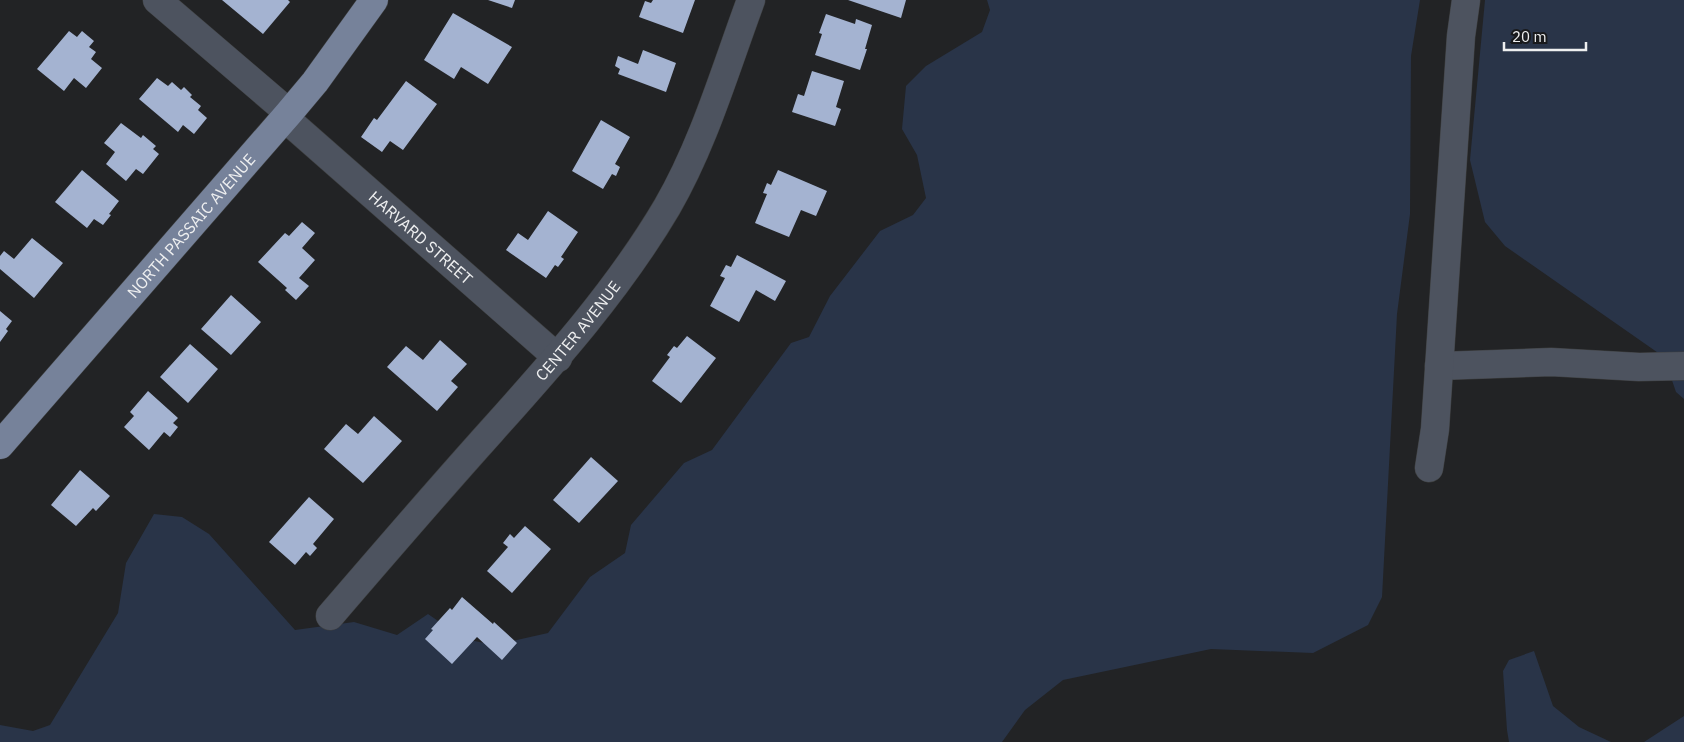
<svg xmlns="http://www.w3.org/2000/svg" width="1684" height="742" font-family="'IBM Plex Sans',sans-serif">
	<rect width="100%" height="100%" fill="#222325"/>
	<path fill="#293448" d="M987,0H1420L1411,56L1410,214L1397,314L1382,597L1368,625L1313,653L1211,649L1063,680L1025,710L1002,742H0V725L33,731L50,725L118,613L126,563L154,514L182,517L209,534L295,630L354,622L397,635L428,614L464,639L495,645L548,633L590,577L625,553L631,525L684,463L712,450L791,343L809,337L830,296L880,231L913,215L926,198L917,155L902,129L906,86L926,66L982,32L990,10Z
		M1485,0H1684V399L1676,392L1664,357L1505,246L1485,222L1470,160Z
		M1534,651L1553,706L1579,727L1611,742H1509L1507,730L1503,671L1509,660Z
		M1684,716V742H1644Z"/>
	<path fill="#a4b3d1" d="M222,0H288L290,2L263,34Z
		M488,0H515L512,8Z
		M653,0H695L683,33L639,17L645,1L651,3Z
		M848,0H906L901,18Z
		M453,13L512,47L488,84L461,67L454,79L424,60Z
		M826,14L855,24L856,19L872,25L865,49H867L860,70L815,55L822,34L819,33Z
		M69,31L77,37L82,31L94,41L89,47L96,52L91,59L102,68L86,88L74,78L64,91L37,69Z
		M643,50L676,63L666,92L618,74L620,69L615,66L618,56L638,64Z
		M812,71L844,81L836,107L841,109L835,126L792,112L798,94L804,96Z
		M157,78L168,86L172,82L181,90L184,87L192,95L190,97L201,106L198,110L207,118L194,134L183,125L178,132L139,99Z
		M406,81L437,104L403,150L390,141L382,152L361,137L374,118L377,120Z
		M601,120L630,137L615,164L620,167L616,176L612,174L603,189L572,171Z
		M121,123L141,138L143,135L156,146L153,149L159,154L143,174L136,169L126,181L106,164L115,152L104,143Z
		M82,170L119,201L109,214L111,215L103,225L94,219L87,228L55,202Z
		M778,170L827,191L816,216L801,210L789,237L755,223L767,194L763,193L767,183L771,185Z
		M548,211L578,232L561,257L564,259L558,267L555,265L546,278L506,250L518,233L528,240Z
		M302,222L315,233L302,248L315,260L299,278L309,286L296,300L285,290L287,288L258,262L285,233L289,236Z
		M32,238L63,263L34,298L0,269V256L4,251L14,259Z
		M737,255L786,281L775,301L756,290L739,322L710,306L725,278L720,276L726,265L731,267Z
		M231,295L261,322L231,355L201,329Z
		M0,311L12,321L6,329L8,331L0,342Z
		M687,336L716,358L681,403L652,381L670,357L667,355L674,346L677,348Z
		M440,340L467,364L451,381L458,387L437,411L387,367L406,346L423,360Z
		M190,344L218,369L188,403L160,377Z
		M148,391L178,418L173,423L178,427L170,437L164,432L149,450L124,427L134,416L130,412Z
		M374,416L402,441L363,483L324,449L346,424L358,434Z
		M591,457L618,481L579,523L553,500Z
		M80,470L110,496L96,511L93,508L76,526L51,505Z
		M309,497L334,519L313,544L317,548L310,556L306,552L295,565L269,542Z
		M525,526L551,549L512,593L487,571L508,547L503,543L510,534L514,538Z
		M462,597L493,624L494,622L517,643L502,660L477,637L452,664L425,639L433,630L431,629L450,608L452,610Z"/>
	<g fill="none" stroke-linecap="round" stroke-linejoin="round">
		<g stroke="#3f4041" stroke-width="29">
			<g id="minor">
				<path d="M157,0L289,113"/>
				<path id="s1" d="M285,118L558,358"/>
				<path d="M1439,366L1551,362L1639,367L1684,366"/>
				<path d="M1429,468L1435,429L1461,36L1466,0"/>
				<path id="s2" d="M330,616C379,559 429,501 479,445C547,369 615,295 667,207C704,143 725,70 751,0"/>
			</g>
		</g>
		<g stroke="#3f4041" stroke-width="29">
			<g id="major">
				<path id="s3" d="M0,445L289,113L315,82L374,0"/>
			</g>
		</g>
		<use href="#minor" stroke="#4d535f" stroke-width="28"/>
		<use href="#major" stroke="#76829a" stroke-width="28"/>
	</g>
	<g text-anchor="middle" stroke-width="5" stroke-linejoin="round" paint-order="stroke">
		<g font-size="16" fill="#eeeff0" stroke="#191a1c">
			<text dy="6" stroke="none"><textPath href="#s3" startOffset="291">NORTH PASSAIC AVENUE</textPath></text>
			<text dy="6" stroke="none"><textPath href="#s1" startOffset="181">HARVARD STREET</textPath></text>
			<text dy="6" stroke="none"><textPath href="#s2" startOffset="378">CENTER AVENUE</textPath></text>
		</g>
	</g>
	<path d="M1504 42v8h82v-8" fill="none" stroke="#eeeff0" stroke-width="2.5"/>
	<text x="1512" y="42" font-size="15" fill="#eeeff0" stroke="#191a1c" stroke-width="4" paint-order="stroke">20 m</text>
</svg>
